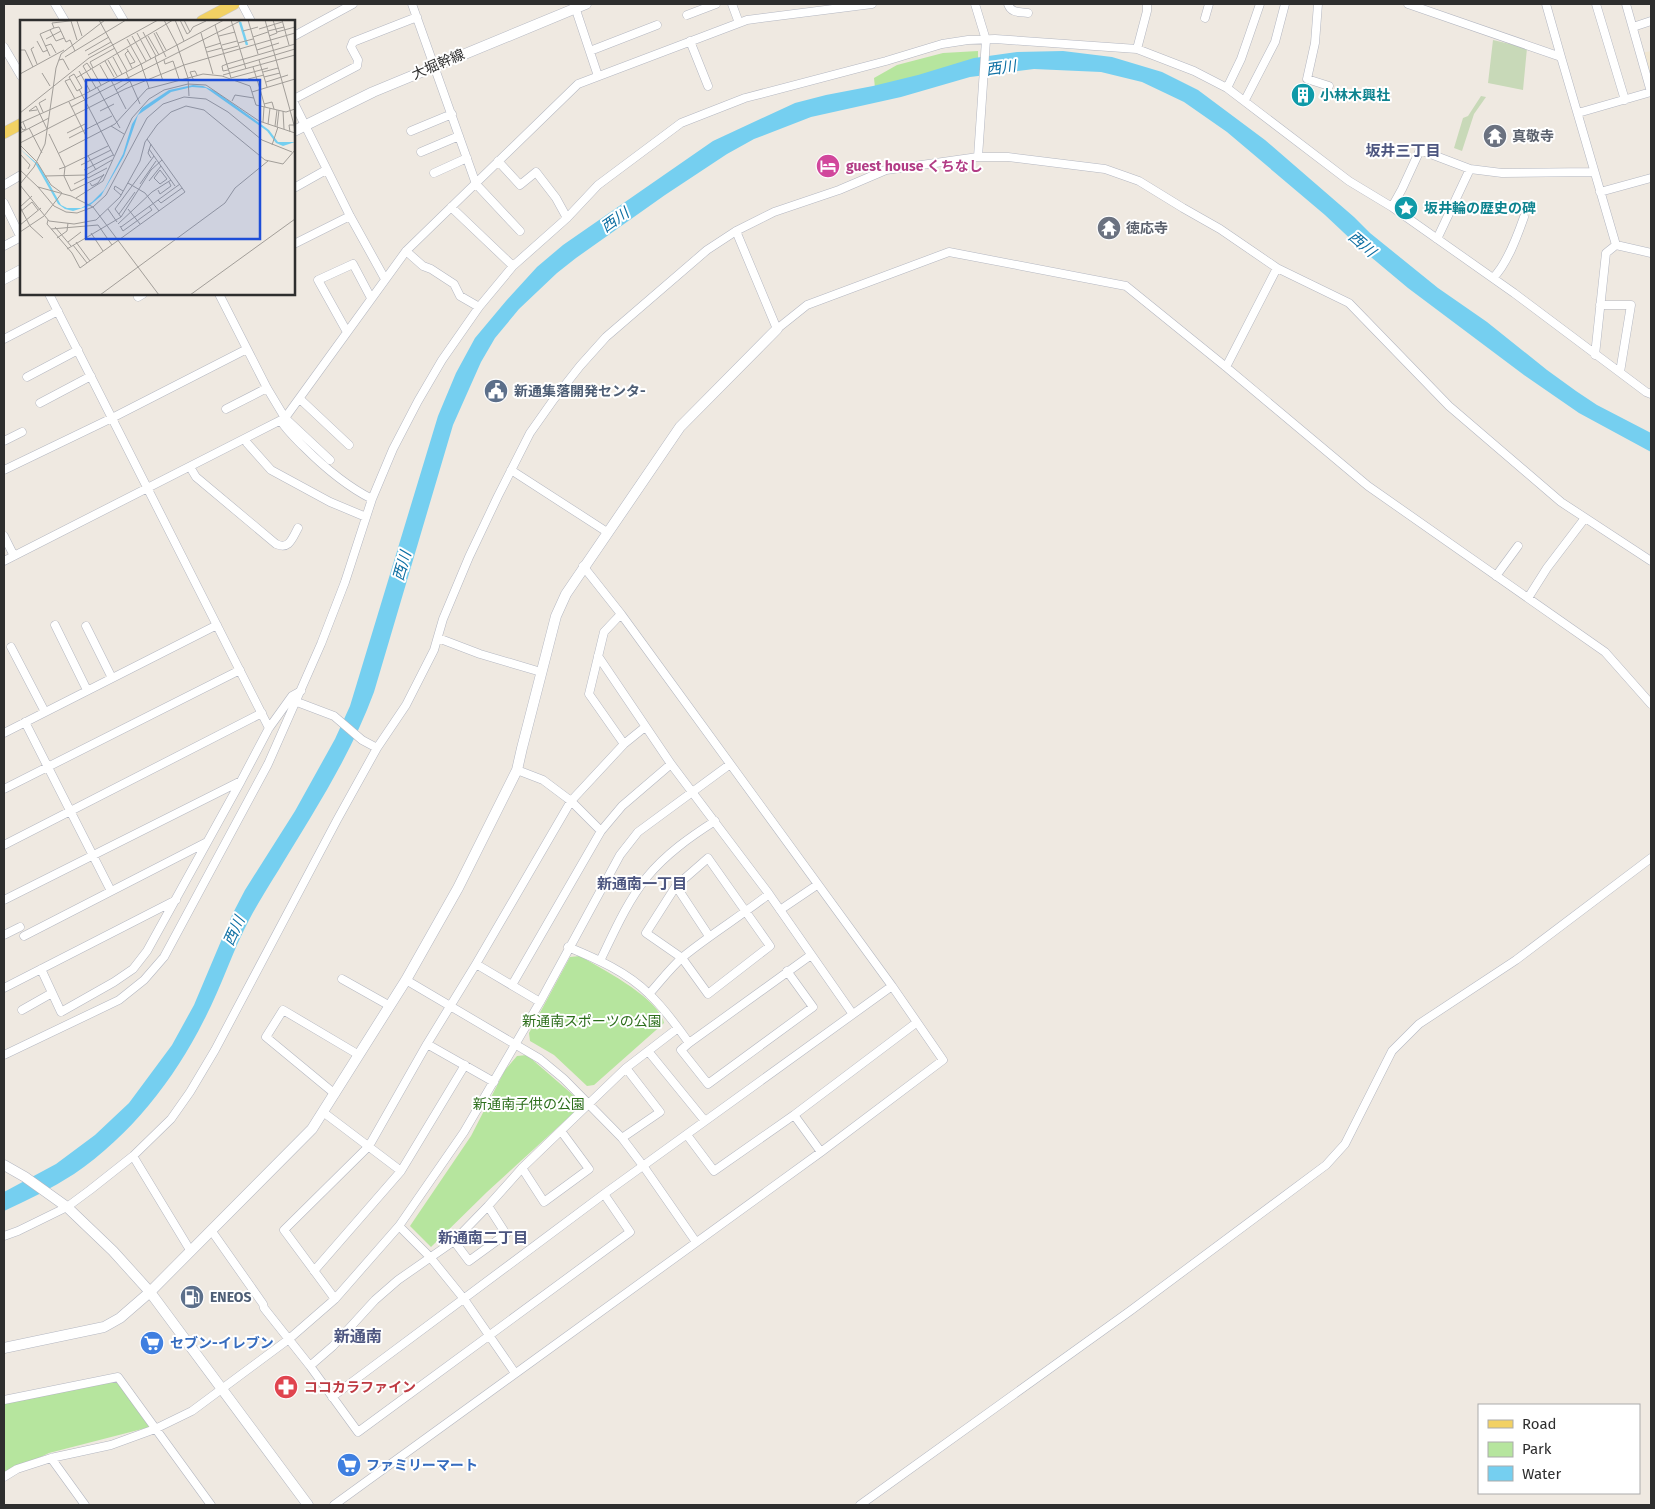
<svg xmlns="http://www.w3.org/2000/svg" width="1655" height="1509" font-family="'Fira Sans','Noto Sans JP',sans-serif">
	<rect width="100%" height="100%" fill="#efe9e1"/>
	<path fill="#f0e6d1" d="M1651,51V86L1642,53Z"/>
	<path fill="#b6e59e" d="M978,51V60L875,88L874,78L897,65L943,53Z
		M580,956C602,969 659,998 664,1023L594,1085L587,1086L554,1055L530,1041L529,1033L570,957Z
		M527,1055L580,1101V1107L487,1192L431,1247L410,1226L471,1136L505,1070L517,1056Z
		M117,1380L150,1427L49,1453L4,1475V1404Z"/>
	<path fill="#c8d9b8" d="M1493,40L1527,48L1523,90L1488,83Z
		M1481,96L1486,97L1474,114L1462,151L1454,148L1463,118L1468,116Z"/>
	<path fill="#75cff0" d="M1063,51L1112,57L1162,72L1198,90L1265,140L1354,217L1370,233L1438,288L1487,322L1547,370L1576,391L1597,405L1651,433V452L1579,413L1524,375L1408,288L1359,247L1325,215L1227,132L1184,102L1142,82L1101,72L1034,69L970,77L901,97L811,117L754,139L727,154L665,195L576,258L557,273L519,309L495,338L481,362L453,425L374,692C351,755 313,813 278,871C268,887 258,903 249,920C232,952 221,988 204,1020C174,1080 130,1136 74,1174C52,1188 28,1200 4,1211V1192L56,1164L95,1135L129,1103L172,1045L194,1005L232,915L245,890L295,811L335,739L350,706L438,416L456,373L475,338L506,301L537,267L563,245L713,141L795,103L826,95L873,86L918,75L974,58L1017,52Z"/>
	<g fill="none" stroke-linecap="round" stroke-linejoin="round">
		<g stroke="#b4b7c1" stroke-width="9">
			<path id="street" d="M55,4L65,21
				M114,4L124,21
				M242,4L251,21
				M412,4L476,184L520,231
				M574,4L598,76
				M732,4L739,23
				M975,4L986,40L978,157
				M1008,4C1011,13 1019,12 1028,13
				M1318,4L1315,43L1307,79L1329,86
				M1408,4L1561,57L1616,245L1651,253
				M1546,4L1561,57
				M1596,4L1625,100
				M1626,4L1651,92
				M687,15L716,4
				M1205,18L1209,4
				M1636,26L1651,21
				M294,36L353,4
				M690,41L708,86
				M4,47L21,76
				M1137,49L1147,11V4
				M590,51L657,25
				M1227,88L1241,59L1260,4
				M294,99L357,66L358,60L351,47L353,42L417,17
				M1245,100L1275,42L1285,4
				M294,103L350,216L385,279
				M1578,113L1651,92
				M411,131L452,114
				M421,152L459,136
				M498,161L520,185L536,172L556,198L567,218
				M434,173L467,158
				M4,185L21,175
				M294,188L326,170
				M1600,192L1651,178
				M4,203L21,238
				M451,207L513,266
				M1392,207L1402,189L1420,150L1470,169L1502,173L1594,172
				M736,231L777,329L807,305L949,252L1126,286L1226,367L1368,486L1605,652L1651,704
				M1437,239L1470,169
				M294,244L350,216
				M4,246L21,237
				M406,251L423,266L431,269L454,284L460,296L479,307
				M1493,278C1507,264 1517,237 1524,217
				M49,294L269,728
				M219,294L267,388L285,418L330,460
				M138,297L143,294
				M1600,305H1631L1620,372
				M347,332L318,280L353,264L371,298
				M4,339L58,311
				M1595,355L1606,253L1616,245
				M1226,367L1277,268
				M27,377L78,350
				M300,399L349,445
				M40,403L91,376
				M226,409L267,388
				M281,421C287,431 296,439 304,447C325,468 346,486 372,499
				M245,439L247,443L271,470L330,502L366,517
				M4,441L22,432
				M190,467L196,477L276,544C289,550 292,539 298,528
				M4,470L112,418L247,349
				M511,470L607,532
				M4,536L14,556
				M4,561L285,418L406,251L578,84L747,20L872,4
				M1496,576L1518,546
				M1528,598L1547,568L1585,518
				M621,614L604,632L589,694L624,744
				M55,625L87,690
				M86,626L112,678
				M438,638L480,654L541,672
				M11,647L45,712
				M598,656L671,764L769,894L852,1013
				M297,702L334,716L362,740L377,748
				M25,722L111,891
				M4,733L217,625
				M517,770L543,780L571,801L601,831
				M4,789L240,670
				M4,845L262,713
				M708,858L770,946L708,994L682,958L646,933L676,886Z
				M676,886L709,936
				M4,900L241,781L269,728L292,696L301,691
				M780,910L817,885
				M4,935L20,927
				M24,936L207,842
				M568,947C597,959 627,972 649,994C664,1008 677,1026 689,1043L811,955
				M600,961C614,932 627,902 647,877C666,854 690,837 715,821
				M476,964L540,1002
				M41,969L61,1012L114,982L133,969L147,951L241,781
				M342,979L390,1006
				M406,980L540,1059L564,1079L622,1138L644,1167L696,1242
				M512,985L601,831L622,806L671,764
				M4,988L176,900
				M649,994C660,982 671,967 684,956C711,934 741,916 769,894
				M22,1010L52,993
				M689,1043L681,1050L708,1084L813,1007L787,971
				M427,1044L494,1082
				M648,1051L705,1121
				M4,1055L119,1000L144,980L164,957L268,764L321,644L345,582L372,499L393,449L418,401L442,360L479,307L513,266L567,218L598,185L681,123L745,98L886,61L942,44L968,40L995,39L1137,49L1194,71L1227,88L1349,181L1392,207L1514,293L1646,392L1651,394
				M335,1094L266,1037L283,1010L359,1055
				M323,1112L401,1171
				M794,1115L821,1152
				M687,1135L714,1171L794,1115L916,1023
				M622,1138L660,1112L626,1068
				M133,1156L190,1250
				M522,1168L544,1202L589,1169L561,1131
				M399,1226L430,1257L464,1299L515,1373
				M211,1230L263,1304L264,1308L310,1366L358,1432L630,1232L604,1194
				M4,1236L18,1231L67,1207L90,1190L133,1156L171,1119L190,1092L215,1050L337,820L377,748L406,705L434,650L443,619L469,557L498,496L530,433L554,399L580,366L606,337L707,250L736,231L774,212L839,190L886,170L978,157H1008L1105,169L1139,181L1183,208L1220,229L1277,268L1349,303L1449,406L1561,502L1651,561
				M454,1241L469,1261L506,1234L488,1206
				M314,1271L401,1171L465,1065
				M335,1299L284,1230L369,1146L427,1044L476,964L571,801L624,744L645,727
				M310,1366L333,1346L375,1300L398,1280L454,1241L488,1206L522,1168L626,1068L678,1028
				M332,1397L604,1194L892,986
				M4,1400L118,1377L211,1505
				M51,1458L85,1505
				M4,1477L17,1469L51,1458L111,1445L155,1429L192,1411L289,1339L335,1299L399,1226L464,1132L540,1002L620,855L638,832L729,765
				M334,1505L821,1152L943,1060L892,986L621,614L583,566
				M860,1505L1130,1311L1326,1165L1345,1144L1392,1051L1419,1024L1516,960L1651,858"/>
		</g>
		<g stroke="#b4b7c1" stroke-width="11">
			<path id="secondary" d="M294,131L373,92L586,4
				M4,279L21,270
				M4,1165L25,1177L67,1207L113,1251L150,1292L308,1505
				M4,1348L104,1327L120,1318L150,1292L312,1129L406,980L458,888L517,770L522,748L556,616L566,594L680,427L777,329"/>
		</g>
		<g stroke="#c9c9c9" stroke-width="12">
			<path id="primary" d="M202,21L234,4
				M4,133L21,124"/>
		</g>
		<use href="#street" stroke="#fff" stroke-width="8"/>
		<use href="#secondary" stroke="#fff" stroke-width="10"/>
		<use href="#primary" stroke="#f2d163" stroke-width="11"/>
	</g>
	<defs>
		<g id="building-disc" transform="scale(1.25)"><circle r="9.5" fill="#0f9aa8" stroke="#fff"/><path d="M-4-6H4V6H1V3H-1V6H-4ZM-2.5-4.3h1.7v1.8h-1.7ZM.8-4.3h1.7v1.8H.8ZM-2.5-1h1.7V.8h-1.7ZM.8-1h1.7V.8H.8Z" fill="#fff"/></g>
		<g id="temple-disc" transform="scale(1.25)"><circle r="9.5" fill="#6b7280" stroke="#fff"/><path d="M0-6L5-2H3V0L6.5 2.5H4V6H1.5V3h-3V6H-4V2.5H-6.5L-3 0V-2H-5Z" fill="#fff"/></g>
		<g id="hotel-disc" transform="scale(1.25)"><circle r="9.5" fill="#d1479c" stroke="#fff"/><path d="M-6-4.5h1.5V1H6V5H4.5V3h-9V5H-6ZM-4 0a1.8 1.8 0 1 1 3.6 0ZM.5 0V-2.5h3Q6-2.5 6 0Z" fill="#fff"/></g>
		<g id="sight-disc" transform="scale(1.25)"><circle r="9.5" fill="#0f9aa8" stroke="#fff"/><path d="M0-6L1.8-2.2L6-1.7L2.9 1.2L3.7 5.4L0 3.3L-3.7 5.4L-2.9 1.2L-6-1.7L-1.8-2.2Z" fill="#fff"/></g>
		<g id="civic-disc" transform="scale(1.25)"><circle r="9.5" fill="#5c6f8a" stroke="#fff"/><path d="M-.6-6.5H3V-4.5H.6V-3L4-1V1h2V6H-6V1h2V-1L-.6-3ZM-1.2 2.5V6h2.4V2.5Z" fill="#fff"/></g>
		<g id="fuel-disc" transform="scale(1.25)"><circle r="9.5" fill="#5c6f8a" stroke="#fff"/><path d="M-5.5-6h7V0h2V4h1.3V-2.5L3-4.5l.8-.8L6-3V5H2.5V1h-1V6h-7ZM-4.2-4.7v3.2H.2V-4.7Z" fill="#fff"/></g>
		<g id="supermarket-disc" transform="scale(1.25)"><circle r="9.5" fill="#3f7fe0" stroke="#fff"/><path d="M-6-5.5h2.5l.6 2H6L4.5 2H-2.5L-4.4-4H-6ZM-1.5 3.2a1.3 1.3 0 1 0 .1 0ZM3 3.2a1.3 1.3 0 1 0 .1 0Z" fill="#fff"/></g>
		<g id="pharmacy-disc" transform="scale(1.25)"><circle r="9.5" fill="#e0444e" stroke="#fff"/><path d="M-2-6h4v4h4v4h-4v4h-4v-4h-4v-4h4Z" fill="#fff"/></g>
	</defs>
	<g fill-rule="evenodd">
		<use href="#building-disc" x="1303" y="95"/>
		<use href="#temple-disc" x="1495" y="136"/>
		<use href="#hotel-disc" x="828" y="166"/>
		<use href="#sight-disc" x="1406" y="208"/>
		<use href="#temple-disc" x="1109" y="228"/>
		<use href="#civic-disc" x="496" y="391"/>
		<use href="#fuel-disc" x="192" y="1297"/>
		<use href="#supermarket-disc" x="152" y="1343"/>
		<use href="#pharmacy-disc" x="286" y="1387"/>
		<use href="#supermarket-disc" x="349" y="1465"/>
	</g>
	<g text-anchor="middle" stroke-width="4" stroke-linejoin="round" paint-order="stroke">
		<g font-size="14" fill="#2e2e2e" stroke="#fff">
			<text transform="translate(438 64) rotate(-23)" y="5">大堀幹線</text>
		</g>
		<g font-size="14" font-weight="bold" fill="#0d838f" stroke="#fff" text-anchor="start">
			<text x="1320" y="100">小林木興社</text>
			<text x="1424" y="213">坂井輪の歴史の碑</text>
		</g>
		<g font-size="14" font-weight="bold" fill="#5b616d" stroke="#fff" text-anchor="start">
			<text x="1512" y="141">真敬寺</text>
			<text x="1126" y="233">徳応寺</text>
		</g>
		<g font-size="14" font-weight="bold" fill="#b23c85" stroke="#fff" text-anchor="start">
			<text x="846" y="171">guest house くちなし</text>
		</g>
		<g font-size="14" font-weight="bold" fill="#4e5e75" stroke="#fff" text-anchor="start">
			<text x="514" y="396">新通集落開発センタ-</text>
			<text x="210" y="1302">ENEOS</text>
		</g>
		<g font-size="14" fill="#2c6e1b" stroke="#fff">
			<text x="592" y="1026">新通南スポーツの公園</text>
			<text x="529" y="1109">新通南子供の公園</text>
		</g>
		<g font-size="14" font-weight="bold" fill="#366cbe" stroke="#fff" text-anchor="start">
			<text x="170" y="1348">セブン-イレブン</text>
			<text x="366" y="1470">ファミリーマート</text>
		</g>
		<g font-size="14" font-weight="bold" fill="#be3a42" stroke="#fff" text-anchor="start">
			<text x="304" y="1392">ココカラファイン</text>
		</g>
		<g font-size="15" font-style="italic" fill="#0d6fa3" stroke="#fff">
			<text transform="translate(1001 68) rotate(-8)" y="5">西川</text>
			<text transform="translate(615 220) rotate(-35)" y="5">西川</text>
			<text transform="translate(1362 244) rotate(41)" y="5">西川</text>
			<text transform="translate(402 566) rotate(-74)" y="5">西川</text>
			<text transform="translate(234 931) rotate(-65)" y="5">西川</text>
		</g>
		<g font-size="15" font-weight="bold" fill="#4d5680" stroke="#fff">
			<text x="1403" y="156">坂井三丁目</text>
			<text x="642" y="889">新通南一丁目</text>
			<text x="483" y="1243">新通南二丁目</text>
		</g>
		<g font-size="16" font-weight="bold" fill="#4d5680" stroke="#fff">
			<text x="358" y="1342">新通南</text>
		</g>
	</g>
	<g transform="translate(20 20)">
		<rect width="275" height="275" fill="#efe9e1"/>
		<path d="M173,65L183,66L195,71L249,110L258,122H275L263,126L256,123L247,111L186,68L172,67L151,72L118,95L104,136L81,176L69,186L53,191L45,189L38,184L15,143L0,129L19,145L41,185L47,188H61L72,182L84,170L103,134L112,104L122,88L149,70Z" fill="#75cff0"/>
		<path fill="none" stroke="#75cff0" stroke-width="2.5" d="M220,2L227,25"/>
		<path fill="none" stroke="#a29e99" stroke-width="1" d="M79,0L107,51M144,0L157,25L168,58L169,76M155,0L164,21M160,0L167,14L170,12M164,0L170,12L173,7L186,1M211,0L226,49M228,0L238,34M245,0L270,90M262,0L269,25M51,1L57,20M57,1L62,16M195,5L211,58L248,48M34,8L32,3L58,0M239,9L262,2M30,10L36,21L44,18M223,11L238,7M248,11L264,7M123,12L136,36M136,12L146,30M257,12L275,7M117,13L131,39M134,13L146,37M181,13L193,54M112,16L126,41M128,16L139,35M199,16L215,12M249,16L257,13L253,0M233,17L248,12M26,19L41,11M107,19L121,44M17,21L23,32L28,30M218,23L233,19M202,25L217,21M25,26L31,24L36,33M14,27L11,29L17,44M185,28L201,23M107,29L115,42L110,44L112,48M0,30H5L13,47M203,30L218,26M237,30L259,23M65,31L89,17M108,31L105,34L110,44M187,32L202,28M68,35L91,22M30,36L20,14L34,8L39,7L46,22L50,20L55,31M45,37L106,0M93,37L102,54M135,37L143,61M39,40L43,39L49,50M88,40L97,56M144,40L145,44L153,41L159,59M239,40L247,67M85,41L94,57M121,44L129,68M207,44L275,24M207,44L202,46L203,51L208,50M80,45L89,61M233,47L240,69M73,48L70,42L95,28M71,49L67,43L63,46L76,68M72,49L81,65M208,49L275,29M59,51L70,71M106,52L120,84M243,52L258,48M22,53L30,66M0,54L44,30M54,54L62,68L57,71L49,57ZM203,55L275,35M244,57L260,53M56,58L153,0M50,59L45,61L55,79M228,59L244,55M91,60L106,89M174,61L170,52L175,51L177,55M246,62L268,55M94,65L222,0M77,67L100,108M59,69L94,136M240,69L245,87M96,70L110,61M232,72L275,59M212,81L215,75L234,78M49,82L67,118M244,84L252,82L254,89M51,87L93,65M17,90L9,91L16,86L27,109M270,90L274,105M80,91L94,84M263,91L264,109M23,92L19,83L26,79M0,93L69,38L138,0M243,102L244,87M0,103L63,75L204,0M248,104L250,88M0,105L3,110L6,109L3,102M91,106L104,114M255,106L257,90M257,107L259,90M9,108L22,133M270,112L269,105H274L275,113M0,113L29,98M47,113L65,104M29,114L45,147L88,126M49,118L92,96M0,123L105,69L164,45L275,13M131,124L128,133L131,138M0,125L17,142L31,165L42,173L24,196L0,212M252,125L258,107M129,129L155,166M39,133L95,104L127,69L183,54L202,56L230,66L236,85L266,92L275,89M0,134L10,145L8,149M68,136L76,150M61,145L91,130M39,149L45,147L44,156L51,171L84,155M0,150L18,167L51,176L73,187L139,275M64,150L93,135M140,150L147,159L140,164L134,158ZM25,156L66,155L92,140M68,158L87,148M129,161L141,146M70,163L72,166L78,163L84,154M108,163L125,173L139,191M0,164L14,147L25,124L36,48L41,34L85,0M54,164L68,157M120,164L136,141M0,165L29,201L54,204L76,200L100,177L120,141L125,122L137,105L151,92L166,86L184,90L245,140L263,144L275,130M18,167L34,186L46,192L57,193L73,187L86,175L127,98L143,84L164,77L186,79L208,92L242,120L272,132M138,170L140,174L151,166L149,162M101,175L94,169L95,166L103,171M56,178L83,161L112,98L129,79L144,70L168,64L186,65L239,101L275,113M138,180L141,183L162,168M0,187L10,206L23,218M0,187L12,176M88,189L97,202M108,189L120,204M0,192L12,182L18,190M99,194L115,172M101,197L95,189L134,136M28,200L27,204L52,233L60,248L165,172L127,119M98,204L132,172L151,160M0,205L21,188M100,206L103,211L132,190L129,186M35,207L51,226M101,207L160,164M31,209L78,205L92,225M71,213L83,231M37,218L47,211L48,203M48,222L61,212M56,222L70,241M53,225L67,243M47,229L101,197L131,150L142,140M80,275L205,183L215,168L248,141M170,275L275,199"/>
		<path fill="#1d4ed8" fill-opacity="0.15" stroke="#1d4ed8" stroke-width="2.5" d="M66,60H240V219H66Z"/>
		<rect width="275" height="275" fill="none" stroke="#2e2e2e" stroke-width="2.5"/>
	</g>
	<rect width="1655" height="1509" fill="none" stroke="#2e2e2e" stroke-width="10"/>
	<rect x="1478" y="1404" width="162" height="90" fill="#ffffff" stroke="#ababab"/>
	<rect x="1488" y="1420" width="25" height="8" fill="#f2d163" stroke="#ababab"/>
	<text x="1522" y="1429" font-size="15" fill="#2e2e2e">Road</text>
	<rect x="1488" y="1442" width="25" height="15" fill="#b6e59e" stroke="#ababab"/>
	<text x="1522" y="1454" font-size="15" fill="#2e2e2e">Park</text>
	<rect x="1488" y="1466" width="25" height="15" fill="#75cff0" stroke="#ababab"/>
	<text x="1522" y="1479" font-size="15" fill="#2e2e2e">Water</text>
</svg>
